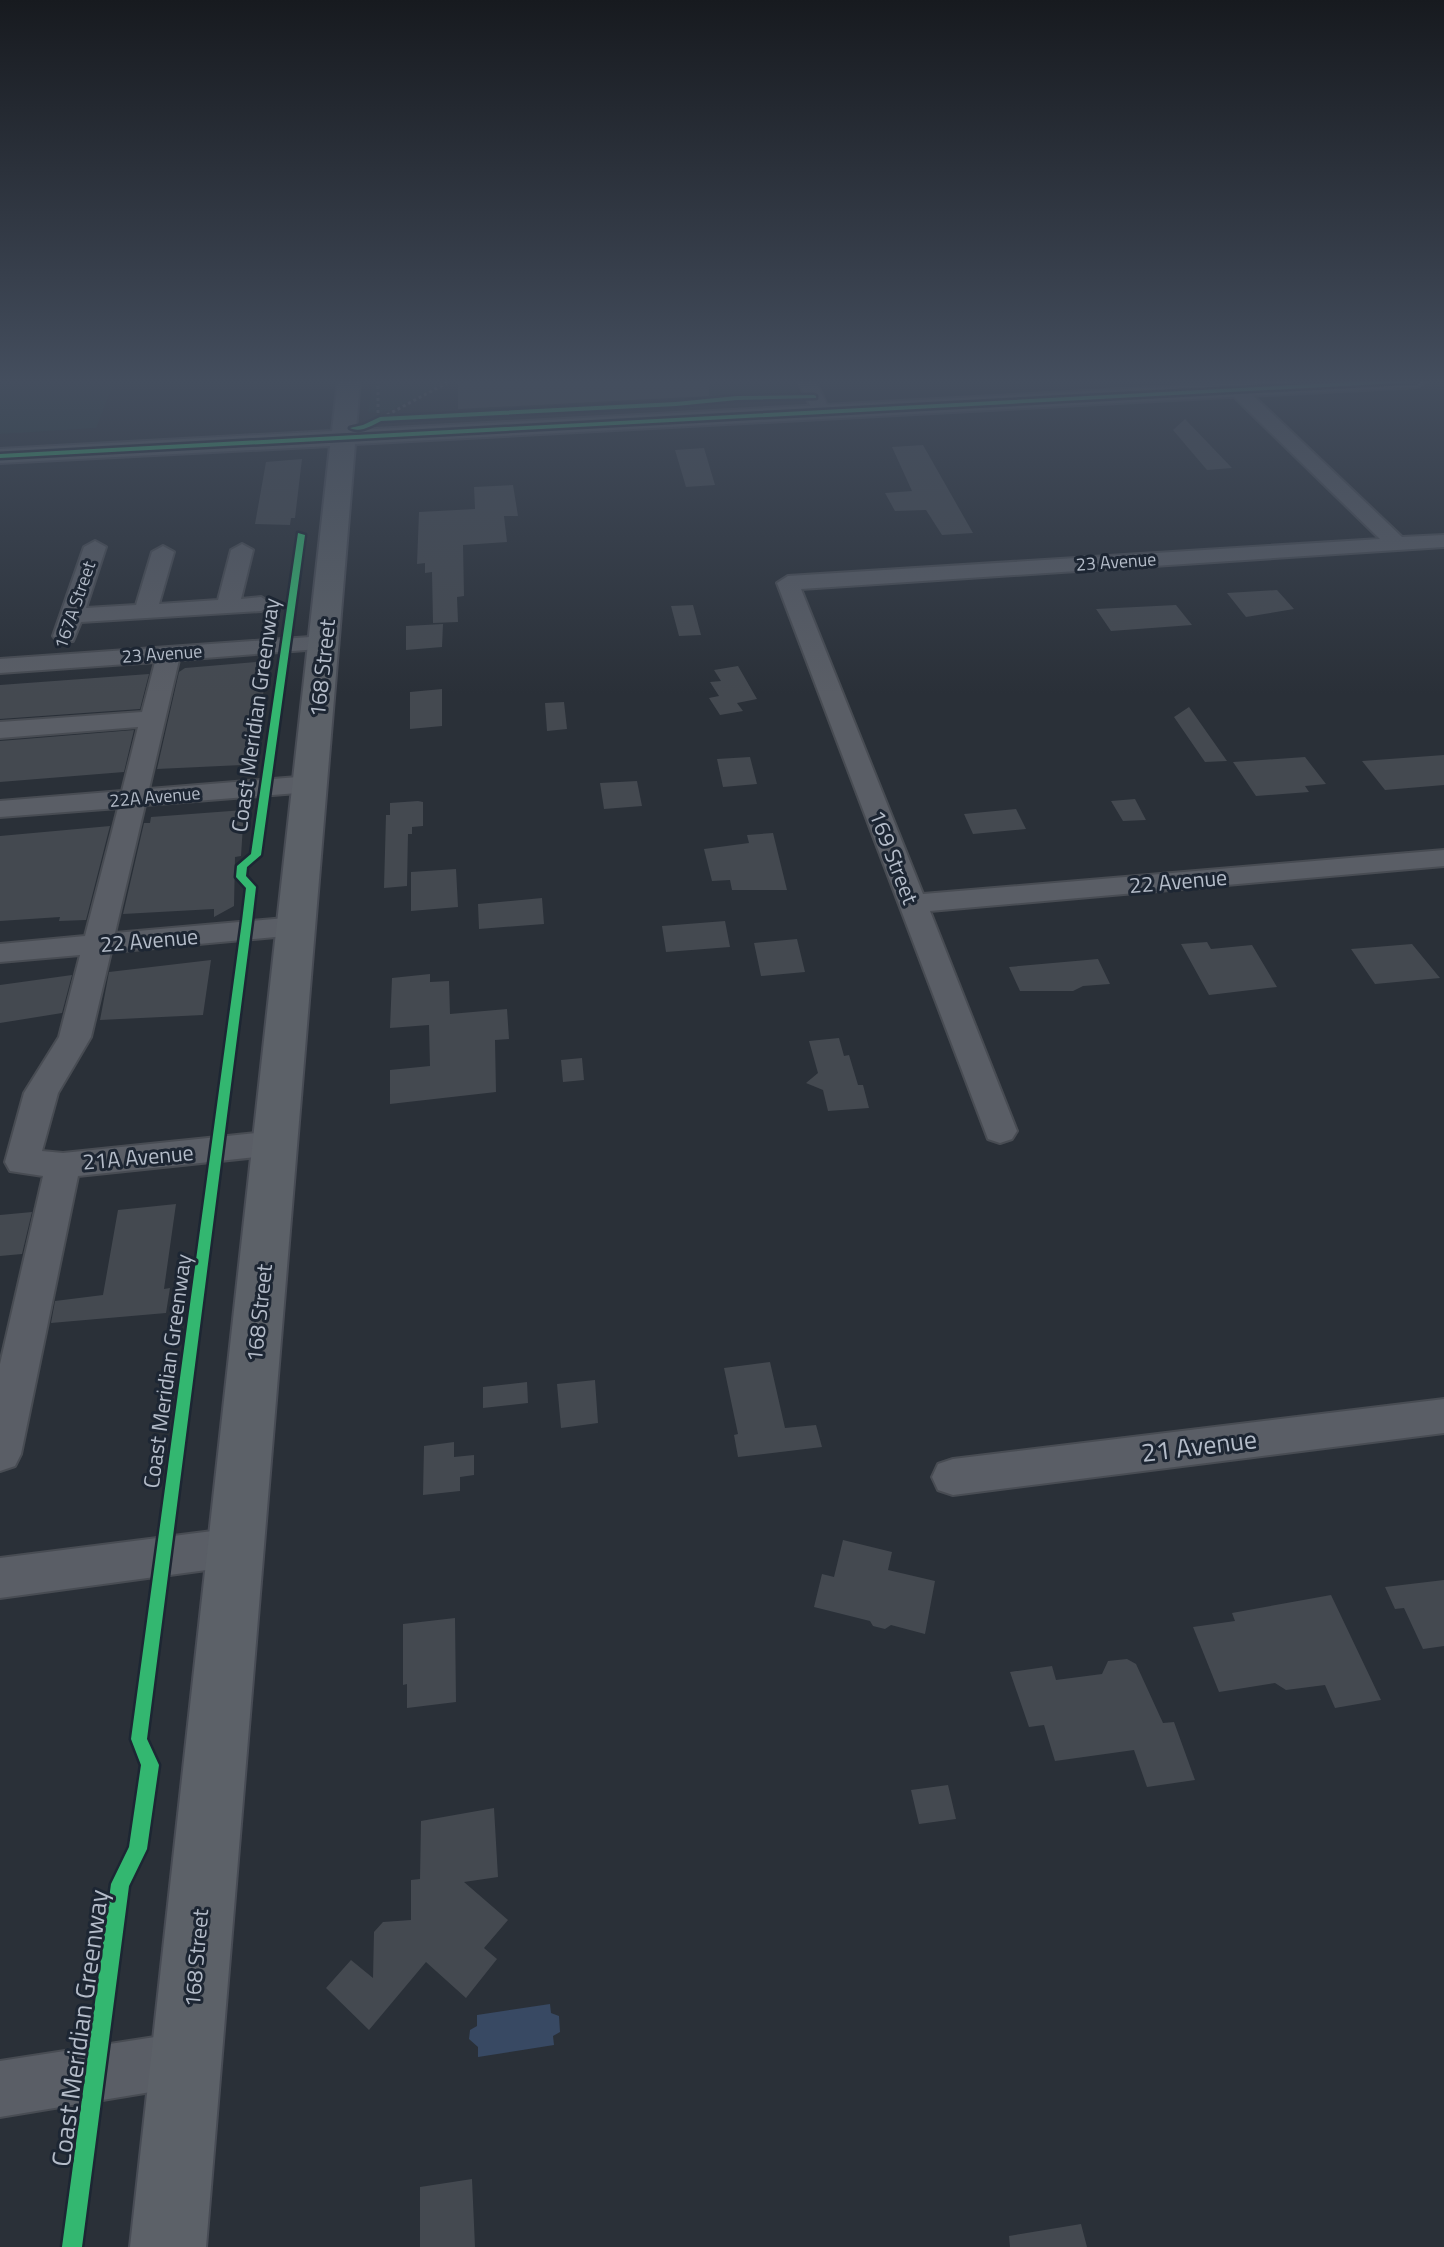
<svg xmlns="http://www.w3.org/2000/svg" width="1444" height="2247" font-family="'Titillium Web',sans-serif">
	<rect width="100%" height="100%" fill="#2a3038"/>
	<path fill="#273a3e" d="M0,380H115L96,428L0,434Z
		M373,380H449L390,411L368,413Z
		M702,380H794L799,396L710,398Z"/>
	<path fill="#384963" d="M550,2004L551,2013L559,2016L560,2032L553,2036L554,2045L478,2057V2047L469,2039L470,2030L477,2026V2015Z"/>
	<path fill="#444950" d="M458,380H709V396L458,409Z
		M1185,419L1232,468L1207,470L1173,430Z
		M923,445L973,533L942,535L926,510L895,511L885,493L912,491L892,447Z
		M704,448L715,485L686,487L675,450Z
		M302,459L295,518H291L290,525L255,524L266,462Z
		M513,485L518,516H504L507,542L463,545L464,596L457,597L458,622L433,623L432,572L425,573V563L417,564L419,512L475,509L474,487Z
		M1277,590L1294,609L1246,617L1227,593Z
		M693,605L701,635L679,636L671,606Z
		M1176,605L1192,625L1111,631L1096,609Z
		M443,624L442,647L406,650V626Z
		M267,661L257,748H251L249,761L242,765L157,769L179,672L185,668Z
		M738,666L757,699L737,703L743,711L720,715L709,698L719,696L710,682L721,681L714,670Z
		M149,674L140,709L0,719V685Z
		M442,689V726L410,729V692Z
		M564,702L567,729L547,731L545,703Z
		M1189,707L1227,761L1205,762L1174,717Z
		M134,730L124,772L0,782V741Z
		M1444,755V785L1385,790L1362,761Z
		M750,757L757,784L723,787L717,759Z
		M1305,757L1326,784L1305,786L1309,792L1256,796L1233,762Z
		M637,781L642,806L604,809L600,783Z
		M1135,799L1146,820L1123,821L1111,801Z
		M418,801L423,802V826L412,827V834H408L407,886L384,888L386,815H390V803Z
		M1016,809L1026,829L973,834L964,814Z
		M244,810L241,856L235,857L234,906L214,917V909L123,914L144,823H150L151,817Z
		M110,826L86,920L59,921L60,917L0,921V836Z
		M773,833L787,890H732L730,880L712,881L704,849L749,843L747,835Z
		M456,869L458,907L411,911V872Z
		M542,898L544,924L479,929L478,904Z
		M725,921L730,947L666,952L662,926Z
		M797,939L805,972L761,976L754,943Z
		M1207,942L1211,949L1252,945L1277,987L1209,995L1181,944Z
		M1412,944L1440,978L1375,984L1351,949Z
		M1098,959L1110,984L1083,986L1073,991H1020L1009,967Z
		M211,960L203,1015L100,1020L109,972Z
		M430,974V982L449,981L450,1014L507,1009L509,1039L495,1040L496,1092L390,1104V1070L430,1066L429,1025L390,1028L392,978Z
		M72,975L62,1013L0,1023V985Z
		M839,1038L844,1056L849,1055L858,1085H863L869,1108L828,1111L823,1090L806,1083L818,1073L809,1041Z
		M582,1058L584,1080L563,1082L561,1060Z
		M176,1204L164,1289L170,1288L166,1313L51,1323L55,1301L103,1295L118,1210Z
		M32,1212L22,1254L0,1256V1215Z
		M770,1362L785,1428L816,1425L822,1447L738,1457L734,1435L738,1434L724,1368Z
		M595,1380L598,1423L561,1428L557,1384Z
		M527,1382L528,1403L483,1408V1387Z
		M454,1442V1457L474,1455V1475L460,1477V1491L423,1495L424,1446Z
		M843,1540L892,1552L888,1570L935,1581L925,1634L891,1625L885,1629L873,1626L870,1621L814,1607L822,1574L834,1577Z
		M1444,1580V1646L1423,1649L1404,1608L1395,1609L1385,1587Z
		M1331,1595L1381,1700L1335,1708L1325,1685L1286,1690L1275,1683L1219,1692L1193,1627L1235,1621L1232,1613Z
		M455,1618L456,1702L407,1708V1684L403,1685V1624Z
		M1127,1659L1136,1664L1163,1723L1174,1722L1195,1780L1147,1787L1134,1750L1055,1761L1044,1725L1029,1727L1010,1672L1052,1666L1056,1680L1102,1674L1108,1661Z
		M948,1785L956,1819L919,1824L911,1790Z
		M494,1808L498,1877L464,1882L508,1920L484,1948L497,1959L466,1998L426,1962L369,2030L326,1988L351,1960L373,1978L374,1932L383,1922L411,1920V1880L420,1879L421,1821Z
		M472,2179L475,2247H420V2187Z
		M1081,2224L1087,2247H1010L1009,2236Z"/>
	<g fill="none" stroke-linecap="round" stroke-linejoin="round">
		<g stroke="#484c53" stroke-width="4">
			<path id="minor" d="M797,380H815L830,411L827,415H815Z
				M1236,384L1242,385L1402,537L1444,535V547L801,589L923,894L1444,850V866L930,911L1017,1131L1012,1139L1000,1143L988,1139L777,583L788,576L1380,539L1230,393L1227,389Z
				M95,541L106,547L86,608L136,605L152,552L163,546L174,552L159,604L218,600L231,550L242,544L253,550L241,599L261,597L272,604L261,611L81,622L73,641H57L53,636L84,547Z
				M324,636L336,643L332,648L179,660L149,789L310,776L319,778L323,784L319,790L310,792L145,805L115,933L297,917L307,920L312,926L307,932L297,935L111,952L91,1037L58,1093L42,1151L63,1153L276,1131L288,1134L293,1143L288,1152L276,1155L78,1176L21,1454L15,1466L0,1471V1364L43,1176L10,1171L5,1162L24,1093L59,1037L80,955L0,962V944L85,936L118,808L0,817V801L122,791L138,727L0,738V722L142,712L155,662L0,673V659Z
				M1444,1399V1433L953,1495L938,1490L932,1477L938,1464L953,1459Z
				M236,1528L251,1533L258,1547L251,1561L236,1566L0,1598V1558Z
				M187,2032L206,2040L214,2059L206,2078L187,2086L0,2117V2061Z"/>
		</g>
		<g stroke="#484c55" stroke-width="4">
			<path id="major" d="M338,380H360L356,430L1294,380H1428L1417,387L355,444L206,2247H130L330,446L0,463V449L332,431Z"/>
		</g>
		<path stroke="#5d636a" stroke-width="3" stroke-dasharray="3 3" stroke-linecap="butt" d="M378,380V418
			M387,415L452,380"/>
		<use href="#minor" fill="#5a5e66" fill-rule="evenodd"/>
		<use href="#major" fill="#5c6168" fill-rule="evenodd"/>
		<g stroke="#1d2633" stroke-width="5">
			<path id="cycleway" d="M1387,380H1420L1417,382L0,458V454Z
				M814,395L816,396V398L737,400L676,406L381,421C371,426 360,433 350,428L363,425L380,417L676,402L737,396Z
				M298,533L305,535L261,855L247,867L246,876L256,887L252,921L147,1739L159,1765L147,1849L129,1886L82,2247H62L111,1884L129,1847L141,1765L131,1739L242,921L246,888L236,877L237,866L251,854Z"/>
		</g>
		<use href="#cycleway" fill="#33b770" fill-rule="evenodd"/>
	</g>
	<linearGradient id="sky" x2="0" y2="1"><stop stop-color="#171a1f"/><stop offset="0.55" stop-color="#444e5e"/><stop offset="1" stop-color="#444e5e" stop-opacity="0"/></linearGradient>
	<rect width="1444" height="694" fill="url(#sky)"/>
	<g text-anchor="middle" stroke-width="6" stroke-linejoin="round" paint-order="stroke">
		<g font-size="18" fill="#b4bcc9" stroke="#1d2633">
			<text transform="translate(1116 562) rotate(-4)" y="6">23 Avenue</text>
			<text transform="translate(75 605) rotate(-71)" y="6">167A Street</text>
			<text transform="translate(162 654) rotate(-4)" y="6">23 Avenue</text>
			<text transform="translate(155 797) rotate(-5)" y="6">22A Avenue</text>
		</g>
		<g font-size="22" fill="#b4bcc9" stroke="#1d2633">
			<text transform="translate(322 668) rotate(-84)" y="8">168 Street</text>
			<text transform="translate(255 715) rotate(-82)" y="8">Coast Meridian Greenway</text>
			<text transform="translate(894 857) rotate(69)" y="8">169 Street</text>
			<text transform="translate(1178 881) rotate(-5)" y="8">22 Avenue</text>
			<text transform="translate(149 940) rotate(-5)" y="8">22 Avenue</text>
			<text transform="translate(138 1157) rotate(-5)" y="8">21A Avenue</text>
			<text transform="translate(259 1313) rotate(-84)" y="8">168 Street</text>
			<text transform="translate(167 1371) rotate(-82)" y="8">Coast Meridian Greenway</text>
			<text transform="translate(196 1958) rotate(-85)" y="8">168 Street</text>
		</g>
		<g font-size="26" fill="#b4bcc9" stroke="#1d2633">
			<text transform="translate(1199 1446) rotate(-7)" y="9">21 Avenue</text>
			<text transform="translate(80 2028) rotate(-82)" y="9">Coast Meridian Greenway</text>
		</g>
	</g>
</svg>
